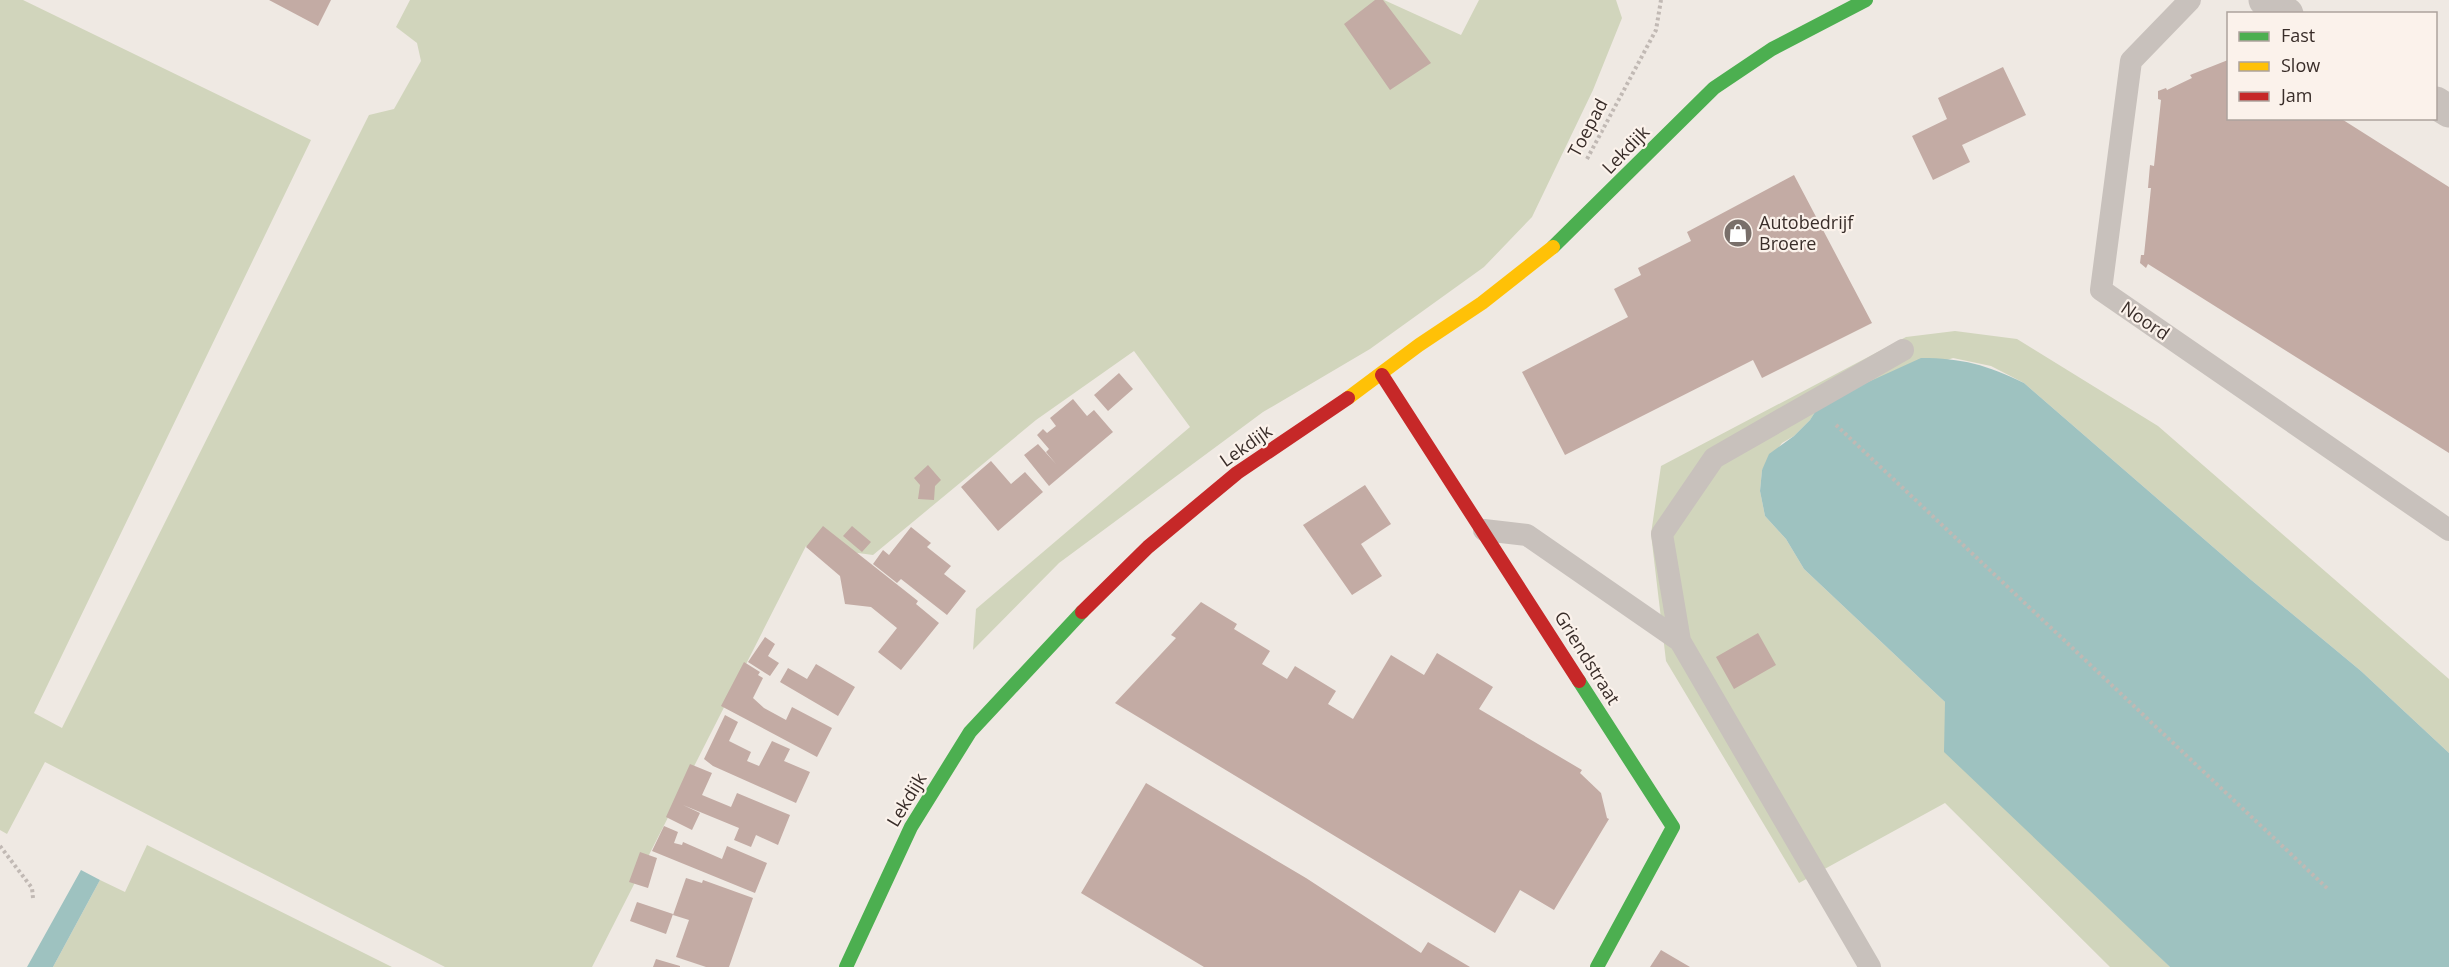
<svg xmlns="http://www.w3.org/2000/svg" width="2449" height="967" font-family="'Open Sans',sans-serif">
	<rect width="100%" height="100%" fill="#efe9e3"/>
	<path fill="#d1d5bc" d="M0,0H23L311,140L34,713L62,728L369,115L394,109L421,61L417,43L396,27L410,0H1384L1461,35L1479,0H1616L1622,18L1593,90L1532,217L1484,267L1370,349L1263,412L1059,563L973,650L976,609L1190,427L1134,351L1036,420L873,555L806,546L592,967H445L45,762L7,834L0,830Z
		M1955,331L2017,339L2158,426L2449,679V753L2361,671L2250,579L2024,383L1991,366L1953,358L1820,404L1810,420L1794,436L1782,443L1762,470L1760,491L1765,516L1786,539L1804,569L1945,702L2152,949L2170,967H2110L1945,803L1799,883L1666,661L1651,534L1661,466L1906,337Z
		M147,845L392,967H53L100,880L125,892Z"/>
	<path fill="#9ec2c0" d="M1921,358C1962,358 1987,365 2024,383L2250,579L2361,671L2449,753V967H2170L1944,752L1945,702L1804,569L1786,539L1765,516L1760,491L1762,470L1769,454L1794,436L1810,420L1820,404Z
		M81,870L100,880L53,967H27Z"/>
	<path fill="#c3aba4" d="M269,0H331L318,26Z
		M1375,0H1383L1431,63L1390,90L1344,24Z
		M2228,60V118H2340L2449,187V453L2148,264L2146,268L2140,263L2141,255H2144L2151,188H2148L2150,165L2154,166L2161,100L2158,99V91L2166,88L2167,90L2192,78L2190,75Z
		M2003,67L2026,115L1962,145L1970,162L1933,180L1912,136L1947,119L1938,98Z
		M1794,175L1872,323L1762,378L1753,360L1565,455L1522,372L1628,317L1614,289L1641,275L1638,268L1691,241L1687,232Z
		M1119,373L1133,389L1108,411L1094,395Z
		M1073,399L1087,416L1094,410L1113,432L1049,486L1024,455L1038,444L1056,464L1046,452L1049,449L1037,435L1043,429L1047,433L1056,426L1050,418Z
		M991,461L1011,484L1025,472L1043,492L998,531L961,487Z
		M928,465L941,480L935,486L934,500L918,499L920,485L914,478Z
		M1365,485L1391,524L1361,544L1382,576L1352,595L1303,525Z
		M823,526L918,601L916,604L939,623L901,670L878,652L897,628L871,607L845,604L840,576L806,547Z
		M852,526L871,542L862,552L843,536Z
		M911,527L931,543L927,547L951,566L944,574L966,591L947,615L901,579L897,583L873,564L883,550L889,555Z
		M1201,602L1237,624L1234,629L1270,651L1262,664L1287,679L1295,666L1336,691L1328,704L1353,719L1391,655L1424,675L1437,653L1493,687L1479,709L1582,770L1580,773L1601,793L1607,818L1609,819L1554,910L1520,890L1495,933L1115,703L1176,638L1171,635Z
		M1758,633L1776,665L1734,689L1716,657Z
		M765,637L775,644L768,656L779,663L770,676L748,662Z
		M744,662L760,672L758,675L763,678L753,698L764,708L786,720L792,707L832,728L817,757L721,706Z
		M816,664L855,687L838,716L780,682L788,668L807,679Z
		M725,715L738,722L729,741L751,752L747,761L759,766L772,741L790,749L784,761L810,772L796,803L713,766L704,759Z
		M690,764L712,773L702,795L731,807L737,793L790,815L778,845L756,835L751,847L734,840L739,828L683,805L700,813L692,830L666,817Z
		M1146,783L1306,878L1421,953L1428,942L1470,967H1204L1081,893Z
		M664,826L678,832L674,843L682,845L683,842L722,859L727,846L767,863L755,893L652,851Z
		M640,852L657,858L648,888L629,882Z
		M686,878L702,883L703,880L753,898L729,967H706L676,957L689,920L673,915Z
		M637,902L673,914L666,934L630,921Z
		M1661,950L1690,967H1650Z
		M656,959L680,966V967H653Z"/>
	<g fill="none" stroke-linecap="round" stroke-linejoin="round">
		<path stroke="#c1b9b4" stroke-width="4" stroke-dasharray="3 3" stroke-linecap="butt" d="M1587,159L1656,30L1661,0
			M1836,425L2329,890
			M0,846L32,888L33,898"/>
		<path stroke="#c8c1bc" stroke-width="22" d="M2190,0L2131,61L2101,290L2449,530
			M1484,530L1527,535L1680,641
			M1870,967L1680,641L1662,534L1714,458L1903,350"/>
		<path stroke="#c8c1bc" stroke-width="33" d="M2265,0L2287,14
			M2436,103L2449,111"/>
		<path stroke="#4caf50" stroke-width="14" d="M1553,247L1714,88L1772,49L1866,0
			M1579,681L1673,827L1597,967
			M846,967L911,827L970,732L1082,612"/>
		<path stroke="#ffc107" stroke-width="14" d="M1348,398L1419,345L1482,303L1553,247"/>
		<path stroke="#c62828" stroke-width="14" d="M1382,375L1579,681
			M1082,612L1148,547L1237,473L1348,398"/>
	</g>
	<defs>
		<g id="shop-disc" transform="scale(1.5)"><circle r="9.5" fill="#796f6a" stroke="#fbf2eb"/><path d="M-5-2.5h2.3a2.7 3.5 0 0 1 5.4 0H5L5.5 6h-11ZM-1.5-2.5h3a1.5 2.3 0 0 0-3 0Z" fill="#fff"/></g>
	</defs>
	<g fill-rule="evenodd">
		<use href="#shop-disc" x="1738" y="233"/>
	</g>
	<g text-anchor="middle" stroke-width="4.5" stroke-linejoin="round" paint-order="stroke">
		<g font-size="18" fill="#392d29" stroke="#fbf2eb">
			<text transform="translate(1588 128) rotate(-62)" y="6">Toepad</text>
			<text transform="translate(1626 150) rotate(-46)" y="6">Lekdijk</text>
			<text transform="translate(2145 321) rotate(34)" y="6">Noord</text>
			<text transform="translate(1246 446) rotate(-35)" y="6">Lekdijk</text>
			<text transform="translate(1587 658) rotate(58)" y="6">Griendstraat</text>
			<text transform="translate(907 800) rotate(-59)" y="6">Lekdijk</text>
		</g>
		<g font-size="18" fill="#392d29" stroke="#fbf2eb" text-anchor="start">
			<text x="1759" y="229">Autobedrijf<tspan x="1759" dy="21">Broere</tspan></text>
		</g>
	</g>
	<rect x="2227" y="12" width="210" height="108" fill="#fbf2eb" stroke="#ada39d" stroke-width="1.5"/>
	<rect x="2239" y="32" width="30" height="9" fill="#4caf50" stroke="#ada39d" stroke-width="1.5"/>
	<text x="2281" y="42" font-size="18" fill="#392d29">Fast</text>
	<rect x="2239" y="62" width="30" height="9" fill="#ffc107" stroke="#ada39d" stroke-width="1.5"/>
	<text x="2281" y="72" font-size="18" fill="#392d29">Slow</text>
	<rect x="2239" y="92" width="30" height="9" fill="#c62828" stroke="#ada39d" stroke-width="1.5"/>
	<text x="2281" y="102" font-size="18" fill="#392d29">Jam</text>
</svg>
